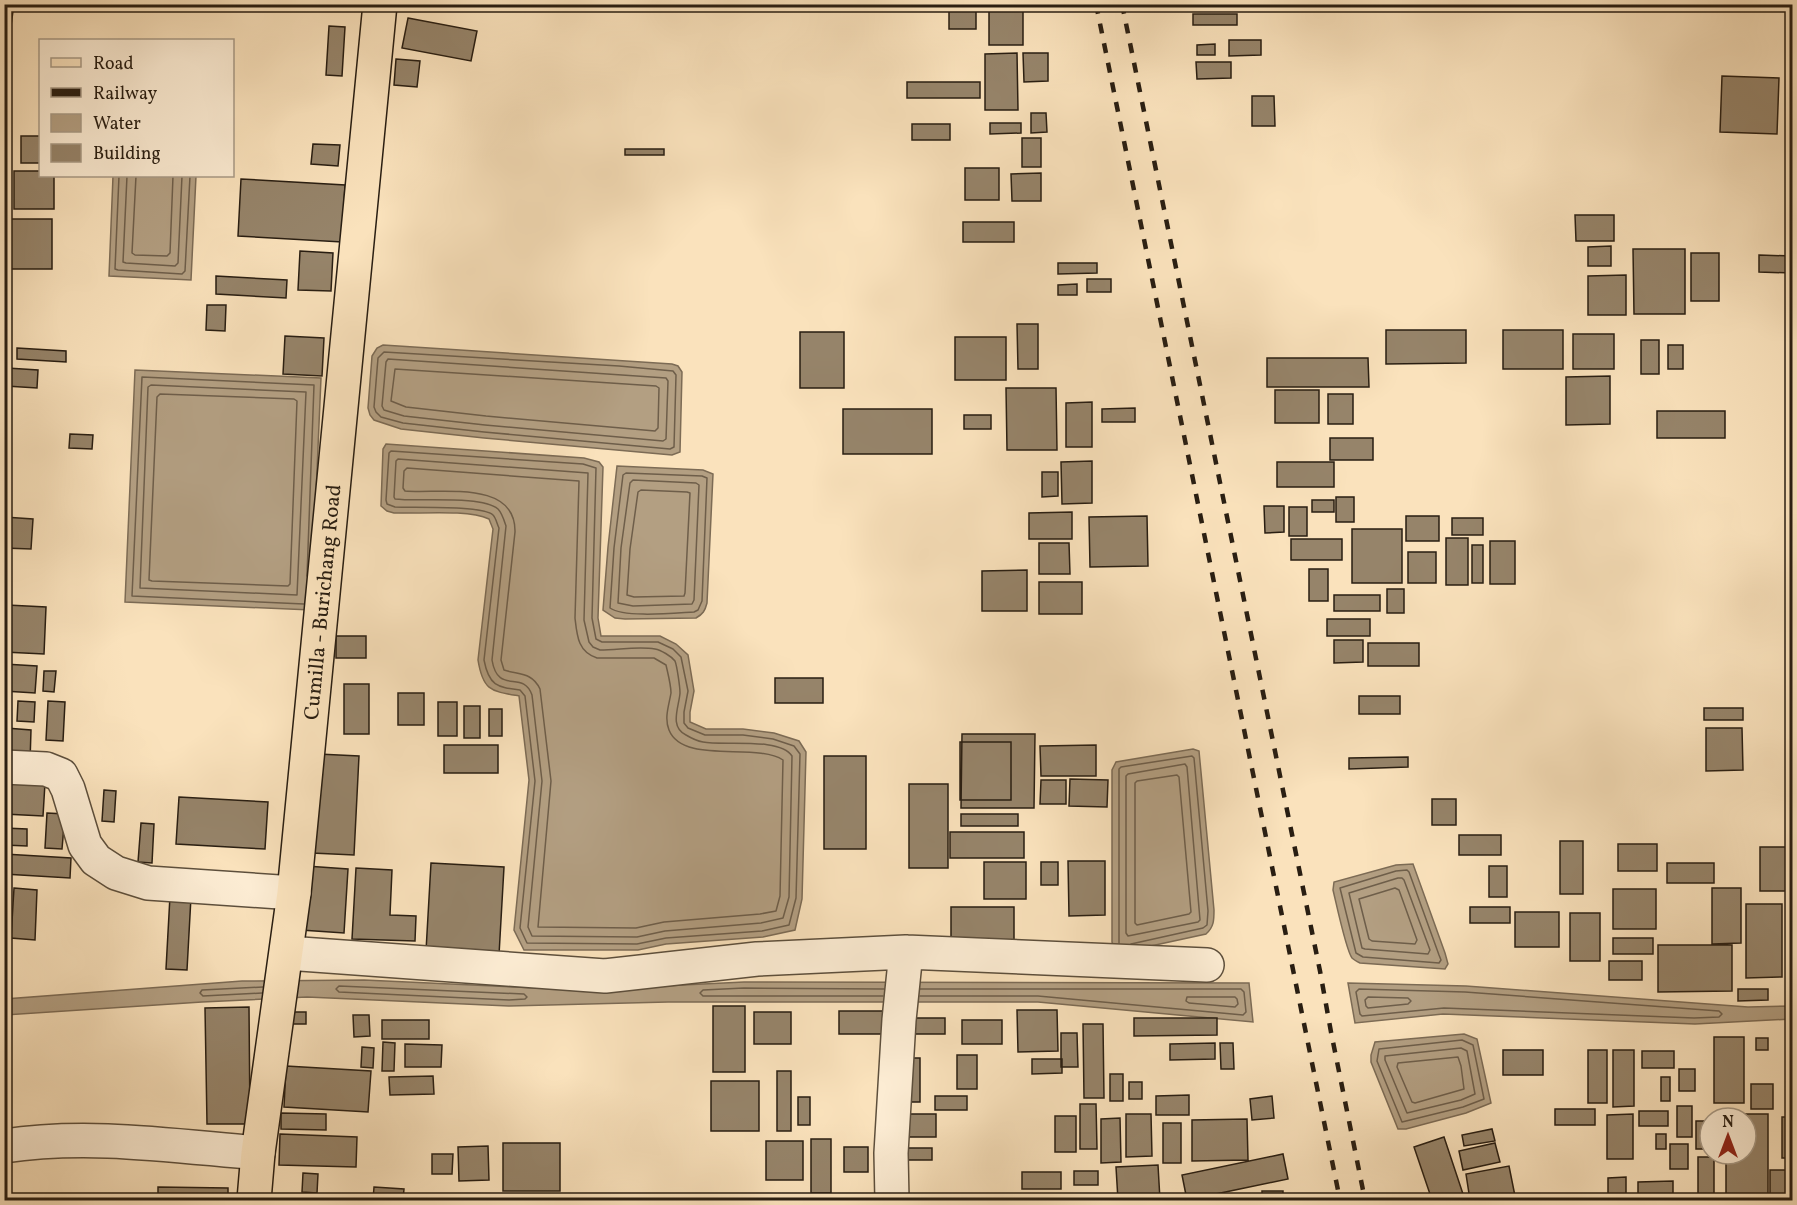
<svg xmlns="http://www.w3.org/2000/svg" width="1797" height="1205" font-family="Vollkorn,serif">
	<rect width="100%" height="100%" fill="#fae2bc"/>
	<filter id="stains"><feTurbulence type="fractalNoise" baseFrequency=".00333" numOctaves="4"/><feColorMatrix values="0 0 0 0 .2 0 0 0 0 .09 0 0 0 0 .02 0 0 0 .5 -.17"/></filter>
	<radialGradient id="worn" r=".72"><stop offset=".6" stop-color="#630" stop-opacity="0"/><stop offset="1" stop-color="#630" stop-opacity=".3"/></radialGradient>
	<path fill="#b39f82" stroke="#7c6b55" stroke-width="1.5" d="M113,176H196L191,280L109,276Z
		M383,345L672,364L678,366L682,372L680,452L672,455L484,438L401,429L374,420L370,415L368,408L372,356L377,348Z
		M135,370L321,378L311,610L125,602Z
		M386,444L584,458L599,462L603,467L598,618L601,636H660L676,644L688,655L694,691L690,712V722L706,729H743L774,733L799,741L806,752L802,899L795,930L763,937L666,944L638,950H524L514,930L529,780L519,696C491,691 483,691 478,660L493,529L489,519C467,509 419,514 394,513L387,511L381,506L383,449Z
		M617,466L703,470L713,474L707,603C705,611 703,614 696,618L625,619L615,618L603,610L608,547Z
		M1193,749L1199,751L1214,910C1214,920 1214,927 1206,934L1137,949L1114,947L1112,942V770L1116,762Z
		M1413,864L1445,953L1448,964L1445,969L1360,963C1358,962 1353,959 1352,958C1346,950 1336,902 1333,890L1334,882L1396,865Z
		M364,980L581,990L744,982L1249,983L1253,1022L1038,1002H668L509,1006L307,997L202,1002L5,1015V999L242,981Z
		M1348,983L1466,986L1748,1007L1792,1006V1019L1695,1024L1443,1014L1355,1023Z
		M1464,1034L1477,1039L1491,1103L1466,1113L1406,1129H1398L1371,1062V1055L1375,1042Z"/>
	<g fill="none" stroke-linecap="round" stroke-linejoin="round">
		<path stroke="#6e5e4a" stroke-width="1.5" d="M119,176L115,269L118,270L182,274L185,271L190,176
			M127,176L123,262L126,263L175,266L178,263L182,176
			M136,176L132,253L135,255L167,256L170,253L173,176
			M384,352L619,366L673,371L676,375L674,447L670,449L484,432L403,423L381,417L376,412L374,407L378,358Z
			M388,359L666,378L668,381L666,439L663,441L485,425L404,416L384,410L382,406L386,362Z
			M395,369L656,386L659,388L658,428L655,431L486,416L406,407L391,401Z
			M151,385L306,392L297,595L140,588L148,387Z
			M160,394L294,399L297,401L290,584L288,586L152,581L149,580L157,397Z
			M391,451L583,464L596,468L592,618L596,639L602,642H658L673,649L681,657L688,691L684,712V723L688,728L705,735H743L773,739L794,746L800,754L796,898L789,925L762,931L666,938L637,944L527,943L520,928L535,781L525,696L520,690C497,687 489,686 484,660L499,528C497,524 496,518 493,515C482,505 412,508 395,507L387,504L386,500L389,453Z
			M398,459L588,473L584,620L589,642L593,647L600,650C618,650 638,646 655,649C661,650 671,656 675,661C677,666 680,687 680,693C679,707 669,727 686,735C691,738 697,741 703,742C723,746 780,737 792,756L789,897L783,918L761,923L665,931L637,937L532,936L528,927L542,781L532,695C523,669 498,696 492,660L506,526C504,520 502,513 498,509C481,495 418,502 395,499L394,497L396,461Z
			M407,468L579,481L575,618C577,636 578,652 597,658H654L666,665C668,674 671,685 671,693C669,705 664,718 669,730C683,765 756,742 783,760L780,896L776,911L760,914L664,922L636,928L538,927L551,781L540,689C532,672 519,675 504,670L501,660L515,532C516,479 440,494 405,491L403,488L404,471Z
			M626,473L702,476L707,478L702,601L698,610L694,612C675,613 624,618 610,608L614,548L623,475Z
			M633,480L696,483L699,485L694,600L692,604L633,606L618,603L621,548L630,483Z
			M641,490L687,492L690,493L685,593L684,596L634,597L627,595L630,549L638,492Z
			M304,604L132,596L142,377L314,385L307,576
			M1185,764L1187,767L1200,920L1198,922L1128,936L1126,933V776L1128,774Z
			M1177,775L1179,777L1191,912L1189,914L1137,925L1135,923V783L1137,781Z
			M1396,871L1407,870L1409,872L1439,955L1441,960L1439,963L1363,957L1356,953L1340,888Z
			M1398,878H1402L1404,880L1430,950L1428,954L1365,949L1362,948L1349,893Z
			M1395,888L1399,890L1417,940L1415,944L1372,941L1369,939L1359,899Z
			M1119,943V769L1121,767L1192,756L1194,758L1208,911L1207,925L1203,928L1131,944
			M339,986L524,994L527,997L525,999L509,1000L339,992L336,989Z
			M1359,989L1465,992L1719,1011L1722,1014L1719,1017L1694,1018L1444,1008L1362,1016L1360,1014L1356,992Z
			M262,993L203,996L200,993L202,990L263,987
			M883,996H703L700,993L703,990L744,988L884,989
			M920,996H1038L1243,1015L1246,1012L1244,992L1241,989H920
			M1187,997H1235L1237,999L1238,1004L1235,1007L1189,1003L1186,1001Z
			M1368,997L1408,998L1411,1001L1408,1004L1368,1008L1366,1006L1365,1000Z
			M1462,1040L1473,1045L1484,1099L1463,1107L1402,1122L1377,1061L1379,1049Z
			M1461,1048L1467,1051L1475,1094L1461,1100L1407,1113L1385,1060V1056Z
			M1458,1057L1461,1066L1464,1089L1415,1103L1412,1102L1397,1067L1398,1063Z"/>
	</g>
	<path fill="#96846a" stroke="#291e12" stroke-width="1.5" d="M4,4H14L6,61H4Z
		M949,4H976V29H949Z
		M989,4H1023V45H989Z
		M1031,4H1058V11H1031Z
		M1177,4H1232L1233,7L1177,8Z
		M1193,14H1237V25H1193Z
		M408,18L477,31L471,61L402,48Z
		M329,26L345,27L342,76L326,75Z
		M1229,40H1261V55L1229,56Z
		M1215,44V55H1197V45Z
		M1017,53L1018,110H985V54Z
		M1023,53H1048V81L1024,82Z
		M396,59L420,61L417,87L394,85Z
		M1196,62H1231V78L1197,79Z
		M1722,76L1779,78L1777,134L1720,132Z
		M907,82H980V98H907Z
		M1252,96H1274L1275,126H1252Z
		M1031,113H1046L1047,132L1031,133Z
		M990,123H1021V133L990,134Z
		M912,124H950V140H912Z
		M21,136H40V163H21Z
		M1022,138H1041V167H1022Z
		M313,144L340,145L338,166L311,164Z
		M625,149H664V155H625Z
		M965,168H999V200H965Z
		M14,171H40V176H54V209H14Z
		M1041,173V201H1012L1011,174Z
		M241,179L345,185L342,242L238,236Z
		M1575,215H1614V241H1576Z
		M11,219H52V269H11Z
		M963,222H1014V242H963Z
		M1611,246V266H1588V247Z
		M1633,249H1685V314H1634Z
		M300,251L333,253L331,291L298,290Z
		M1691,253H1719V301H1691Z
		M1759,255L1792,256V273L1759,272Z
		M1058,263H1097V273L1058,274Z
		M1626,275V315H1588V276Z
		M216,276L287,280L286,298L216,294Z
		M1087,279H1111V292H1087Z
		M1077,284V295H1058V285Z
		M207,305H226L225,331L206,330Z
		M1017,324H1038V369H1018Z
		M1386,330H1466V363L1386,364Z
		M1503,330H1563V369H1503Z
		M800,332H844V388H800Z
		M1573,334H1614V369H1573Z
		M285,336L324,338L322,376L283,374Z
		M955,337H1006V380H955Z
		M1641,340H1659V374H1641Z
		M1668,345H1683V369H1668Z
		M17,348L66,351V362L17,359Z
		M1267,358H1368L1369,387H1267Z
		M7,368L38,370L37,388L6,386Z
		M1610,376V424L1566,425V377Z
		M1006,388H1056L1057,450H1007Z
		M1275,390H1319V423H1275Z
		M1328,394H1353V424H1328Z
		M1092,402V447H1066V403Z
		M1135,408V422H1102V409Z
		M843,409H932V454H843Z
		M1657,411H1725V438H1657Z
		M964,415H991V429H964Z
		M70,434L93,435L92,449L69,448Z
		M1330,438H1373V460H1330Z
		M1092,461V503L1062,504L1061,462Z
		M1277,462H1334V487H1277Z
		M1042,472H1058V496L1042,497Z
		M1336,497H1354V522H1336Z
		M1312,500H1334V512H1312Z
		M1264,506H1284V532L1265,533Z
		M1289,507H1307V536H1289Z
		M1072,512V539H1029V513Z
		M1147,516L1148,566L1090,567L1089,517Z
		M1406,516H1439V541H1406Z
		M4,517L33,519L31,549L4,548Z
		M1452,518H1483V535H1452Z
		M1352,529H1402V583H1352Z
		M1446,538H1468V585H1446Z
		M1291,539H1342V560H1291Z
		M1490,541H1515V584H1490Z
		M1039,543H1069L1070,574H1039Z
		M1472,545H1483V583H1472Z
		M1408,552H1436V583H1408Z
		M1309,569H1328V601H1309Z
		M1027,570V611H982V571Z
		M1039,582H1082V614H1039Z
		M1387,589H1404V613H1387Z
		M1334,595H1380V611H1334Z
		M7,605L46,607L44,654L4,652Z
		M1327,619H1370V636H1327Z
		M336,636H366V658H336Z
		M1334,640H1363V662L1334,663Z
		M1368,643H1419V666H1368Z
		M4,664L37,666L35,693L4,691Z
		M44,671H56L54,692L43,691Z
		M775,678H823V703H775Z
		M344,684H369V734H344Z
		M398,693H424V725H398Z
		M1359,696H1400V714H1359Z
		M18,701L35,702L34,722L17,721Z
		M48,701L65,702L63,741L46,740Z
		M438,702H457V736H438Z
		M464,706H480V738H464Z
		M1704,708H1743V720H1704Z
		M489,709H502V736H489Z
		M6,728L31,730L30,762L4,760Z
		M1706,728H1742L1743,770L1706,771Z
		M962,734H1035L1034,808H961Z
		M960,742H1011V800H960Z
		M444,745H498V773H444Z
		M1096,745V776H1041L1040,746Z
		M318,754L359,756L354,855L312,853Z
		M824,756H866V849H824Z
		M1408,757V767L1349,769V758Z
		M1070,779L1108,780L1107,807L1069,806Z
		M6,780L45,783L43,816L4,814Z
		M1041,780H1066V804H1040Z
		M909,784H948V868H909Z
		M104,790L116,791L114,822L102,821Z
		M179,797L268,802L265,849L176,844Z
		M1432,799H1456V825H1432Z
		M47,813L65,814L62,849L45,848Z
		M961,814H1018V826H961Z
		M141,823L154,824L152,863L138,862Z
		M4,828L27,829V846L4,845Z
		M950,832H1024V858H950Z
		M1459,835H1501V855H1459Z
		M1560,841H1583V894H1560Z
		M1618,844H1657V871H1618Z
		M1760,847H1792V891H1760Z
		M4,854L71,858L70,878L4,874Z
		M1068,861H1105V915L1069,916Z
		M984,862H1026V899H984Z
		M1041,862H1058V885H1041Z
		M431,863L504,867L499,955L426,951Z
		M1667,863H1714V883H1667Z
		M306,866L348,869L344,933L301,930Z
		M1489,866H1507V897H1489Z
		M356,868L392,870L390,915L416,916L415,941L352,939Z
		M14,888L37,890L35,940L11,938Z
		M1712,888H1741V943L1712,944Z
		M1613,889H1656V929H1613Z
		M170,896L191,897L187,970L166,969Z
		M1746,904H1782V977L1746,978Z
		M951,907H1014V951H951Z
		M1470,907H1510V923H1470Z
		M1515,912H1559V947H1515Z
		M1570,913H1600V961H1570Z
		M1613,938H1653V954H1613Z
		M1658,945H1732V991L1658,992Z
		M1609,961H1642V980H1609Z
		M1738,989H1768V1000L1738,1001Z
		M713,1006H745V1072H713Z
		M249,1007L250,1124H207L205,1008Z
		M1017,1010H1057L1058,1051L1018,1052Z
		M839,1011H883V1034H839Z
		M289,1012H306V1024H289Z
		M754,1012H791V1044H754Z
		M353,1015H369L370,1036L354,1037Z
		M910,1018H945V1034H910Z
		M1134,1018H1217V1035L1134,1036Z
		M382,1020H429V1039H382Z
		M962,1020H1002V1044H962Z
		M1083,1024H1103L1104,1098H1084Z
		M1061,1033H1077L1078,1067H1061Z
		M1714,1037H1744V1103H1714Z
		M1756,1038H1768V1050H1756Z
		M383,1042L395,1043L394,1071H382Z
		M1215,1043V1059L1170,1060V1044Z
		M1220,1043H1233L1234,1069H1221Z
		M405,1044L442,1045L441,1067H405Z
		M362,1047L374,1048L373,1068L361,1067Z
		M1786,1047H1792V1078H1786Z
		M1503,1050H1543V1075H1503Z
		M1588,1050H1607V1103H1588Z
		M1613,1050H1634V1106L1613,1107Z
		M1642,1051H1674V1068H1642Z
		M957,1055H977V1089H957Z
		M906,1058H920V1102H906Z
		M1032,1059H1062V1073L1032,1074Z
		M286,1066L371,1071L368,1112L284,1107Z
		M1679,1069H1695V1091H1679Z
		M777,1071H791V1131H777Z
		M1110,1074H1123V1101H1110Z
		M433,1076L434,1094L390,1095L389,1077Z
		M1661,1077H1670V1101H1661Z
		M711,1081H759V1131H711Z
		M1129,1082H1142V1099H1129Z
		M1751,1084H1773V1109H1751Z
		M1189,1095V1115H1156V1096Z
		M935,1096H967V1110H935Z
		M1272,1096L1274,1118L1252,1120L1250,1099Z
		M798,1097H810V1125H798Z
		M1080,1104H1096L1097,1149H1080Z
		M1677,1106H1692V1137H1677Z
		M1555,1109H1595V1125H1555Z
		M1639,1111H1668V1126H1639Z
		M281,1113L326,1114V1130L281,1129Z
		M907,1114H936V1137H907Z
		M1126,1114H1151L1152,1156L1126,1157Z
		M1633,1114V1159H1607V1115Z
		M1726,1114H1768V1197H1726V1154H1746V1118H1726Z
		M1055,1116H1076V1152H1055Z
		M1782,1117H1792V1158H1782Z
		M1120,1118L1121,1162L1101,1163V1119Z
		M1247,1119L1248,1160L1192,1161V1120Z
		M1696,1121H1708V1149H1696Z
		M1163,1123H1181V1163H1163Z
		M1492,1129L1495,1141L1464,1146L1462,1135Z
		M280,1134L357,1137L356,1167L279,1165Z
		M1656,1134H1666V1149H1656Z
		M1444,1137L1465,1200H1432L1414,1147Z
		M811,1139H831V1193H811Z
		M766,1141H803V1180H766Z
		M503,1143H560V1191H503Z
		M1495,1143L1500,1162L1463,1170L1459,1151Z
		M1670,1144H1688V1169H1670Z
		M488,1146L489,1180L459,1181L458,1147Z
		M844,1147H868V1172H844Z
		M905,1148H932V1160H905Z
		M432,1154H453L452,1174H432Z
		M1283,1154L1288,1179L1187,1200L1182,1175Z
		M1698,1157H1714V1194H1698Z
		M1158,1165L1160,1200H1118L1116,1167Z
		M1509,1166L1515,1196L1491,1200H1470L1466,1174Z
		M1770,1170H1792V1197H1770Z
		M1074,1171H1098V1185H1074Z
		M1022,1172H1061V1189H1022Z
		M303,1173L318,1174L317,1193L302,1192Z
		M1626,1177V1196H1608V1178Z
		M1673,1181V1200H1638V1182Z
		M158,1187L228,1188V1200H158Z
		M374,1187L404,1189L403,1200H373Z
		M1262,1191H1283V1200H1262Z
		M74,1194H96L97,1200H74Z"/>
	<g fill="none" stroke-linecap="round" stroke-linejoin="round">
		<g stroke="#5d4f3c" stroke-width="36">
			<path id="minor" d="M4,767L46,769L61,775L68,789L85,845L96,860L116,873L148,883L294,893
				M287,953L605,976L757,959L906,952L1207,965
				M4,1146C89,1133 174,1146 258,1153
				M892,1200L891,1153L899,1020L906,952"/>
		</g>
		<g stroke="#291e12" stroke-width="36">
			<g id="major">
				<path id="s1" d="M254,1200L258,1153L294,893L380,4"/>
			</g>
		</g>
		<use href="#minor" stroke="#fcecd3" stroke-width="33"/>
		<use href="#major" stroke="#fae2bc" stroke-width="33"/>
		<path stroke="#291e12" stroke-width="4.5" stroke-dasharray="10 10" stroke-linecap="butt" d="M1096,4L1340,1200
			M1122,4L1320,971L1331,1032L1365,1200"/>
	</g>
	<g text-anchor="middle" stroke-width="5" stroke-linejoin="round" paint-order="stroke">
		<g font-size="21" fill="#291e12" stroke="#fcecd3">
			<text dy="7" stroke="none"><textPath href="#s1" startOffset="602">Cumilla - Burichang Road</textPath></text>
		</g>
	</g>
	<rect width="1797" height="1205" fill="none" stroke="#fae2bc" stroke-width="24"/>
	<rect x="6" y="6" width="1785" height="1193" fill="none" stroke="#291e12" stroke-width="3"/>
	<rect x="12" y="12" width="1773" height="1181" fill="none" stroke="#291e12" stroke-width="1.5"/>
	<rect x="39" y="39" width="195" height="138" fill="#fcecd3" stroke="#a89a86" stroke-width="1.5"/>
	<rect x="51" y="58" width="30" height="9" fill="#fae2bc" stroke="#a89a86" stroke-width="1.5"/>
	<text x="93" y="69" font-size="18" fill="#291e12">Road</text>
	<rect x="51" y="88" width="30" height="9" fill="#291e12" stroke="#a89a86" stroke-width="1.5"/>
	<text x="93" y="99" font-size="18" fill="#291e12">Railway</text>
	<rect x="51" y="114" width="30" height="18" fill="#b39f82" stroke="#a89a86" stroke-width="1.5"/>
	<text x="93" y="129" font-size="18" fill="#291e12">Water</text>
	<rect x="51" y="144" width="30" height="18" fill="#96846a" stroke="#a89a86" stroke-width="1.5"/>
	<text x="93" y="159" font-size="18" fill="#291e12">Building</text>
	<g transform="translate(1728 1136)"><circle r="28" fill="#fcecd3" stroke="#a89a86" stroke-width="1.5"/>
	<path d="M0-4.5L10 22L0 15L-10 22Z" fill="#8f2418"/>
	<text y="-9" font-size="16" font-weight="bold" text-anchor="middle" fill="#291e12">N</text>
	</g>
	<rect width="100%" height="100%" filter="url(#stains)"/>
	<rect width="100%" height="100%" fill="url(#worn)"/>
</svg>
